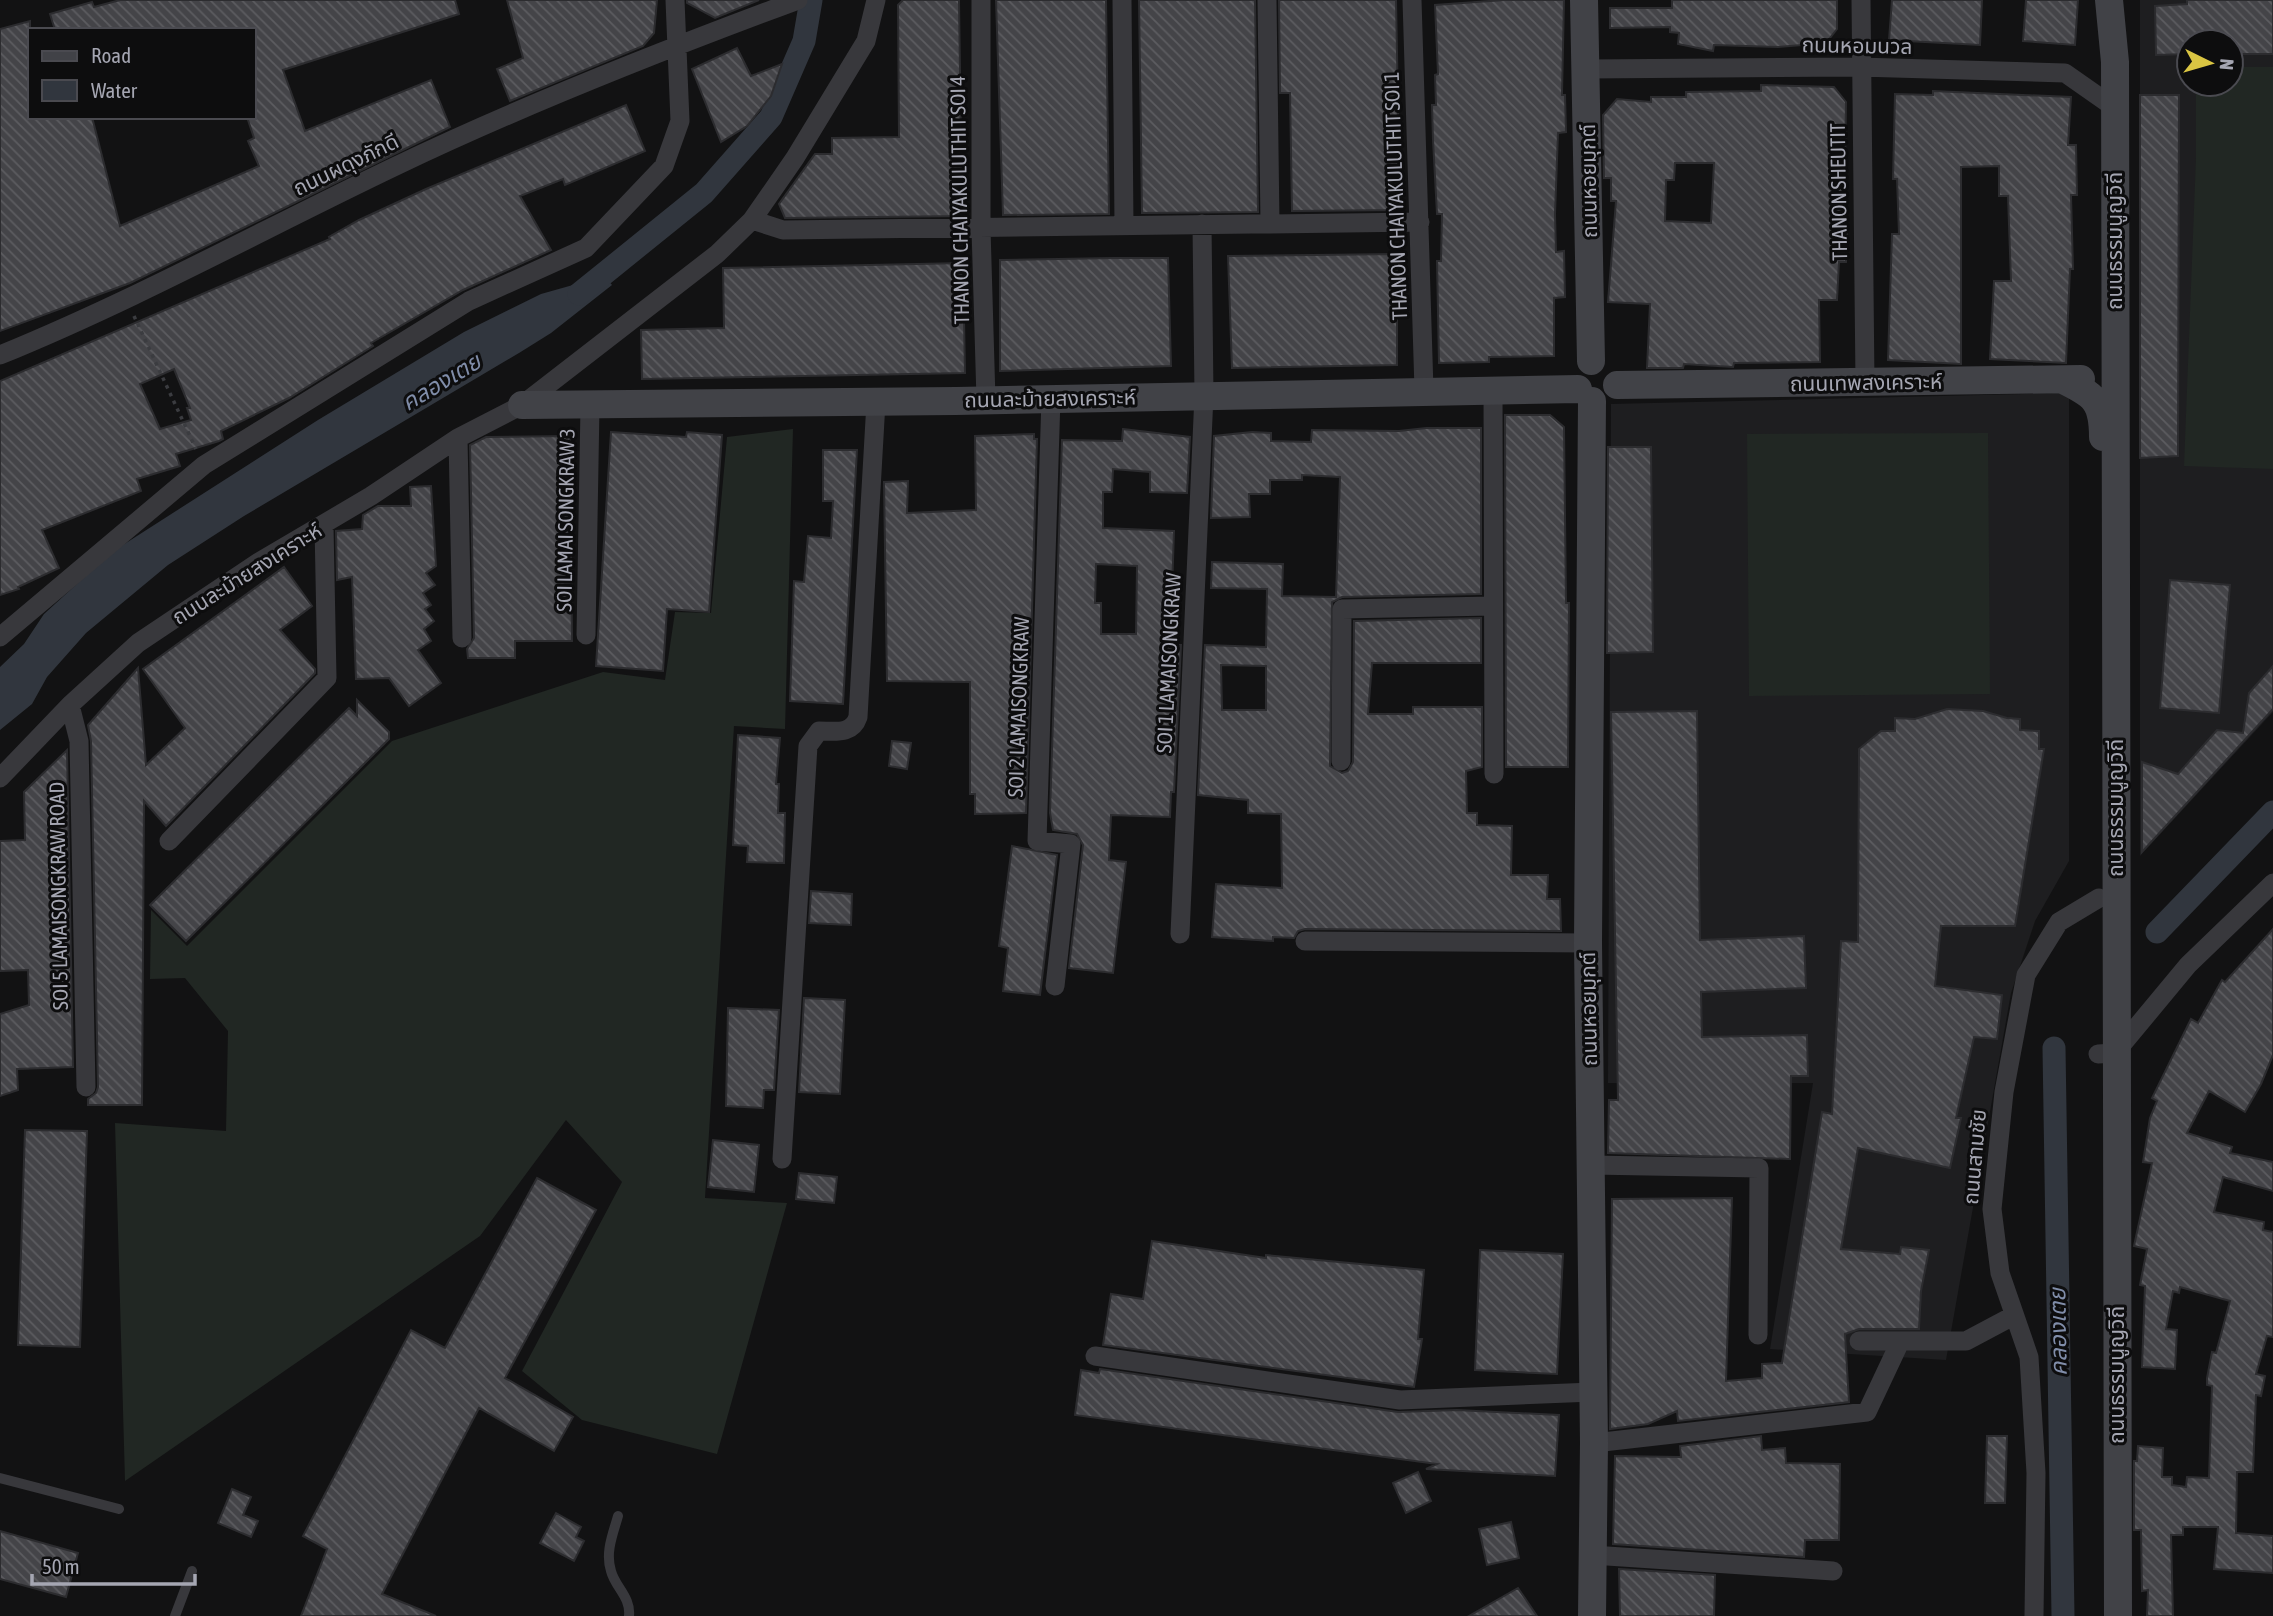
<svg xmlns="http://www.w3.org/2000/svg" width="2273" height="1616" font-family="'Asap Condensed','Noto Sans Thai',sans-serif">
	<defs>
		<pattern id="building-back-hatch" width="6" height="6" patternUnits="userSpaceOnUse" patternTransform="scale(1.75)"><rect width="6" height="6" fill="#444448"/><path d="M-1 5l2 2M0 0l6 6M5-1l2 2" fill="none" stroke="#5c5c60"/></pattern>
	</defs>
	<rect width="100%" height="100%" fill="#121213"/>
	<path fill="#1e1e20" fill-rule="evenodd" d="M2140,0H2273V712L2140,856ZM2189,42H2231V84H2189Z
		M2069,393V861L2035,921L2011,993L1946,1360L1770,1349L1813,1083H1608L1611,404Z"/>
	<path fill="#212723" d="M2231,67H2273V469L2184,466L2196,158V84H2231Z
		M793,429L785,729L734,726L705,1198L787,1203L717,1454L582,1420L522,1371L622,1182L566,1120L480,1236L125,1481L115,1123L226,1131L228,1031L185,978L150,979L151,910L187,946L392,741L603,672L665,680L675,612L711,613L727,437Z
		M1988,433L1990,694L1749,696L1747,434Z"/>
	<path fill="#31363e" d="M599,269L612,285L551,333L519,353L244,516L168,565L86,633L47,677L32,704L0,730V667L24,644L44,614L112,552L318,420L464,332L541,294L580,283Z"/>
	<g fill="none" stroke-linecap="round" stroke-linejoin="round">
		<path stroke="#31363e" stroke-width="23" d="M579,294L704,193L771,117L804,41L811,0
			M2157,932L2273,812
			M2054,1048L2063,1616"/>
	</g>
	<path fill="url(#building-back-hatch)" stroke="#2c2c2f" stroke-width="2" fill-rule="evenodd" d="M120,0H455L459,14L283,70L305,131L431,80L450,127L130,283L0,331V29L30,21V117H92L120,226L259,166L248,141L254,138L247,117H254V30H55L50,14L92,2L94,7Z
		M507,0H657L654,33L643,46L510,101L497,69L523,58Z
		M687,0H759L715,18L687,3Z
		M903,0H959L962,216L785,218L779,204L815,154H832V138L899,137L898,5Z
		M996,0H1106L1109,214L1003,215Z
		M1139,0H1255L1258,212L1142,213Z
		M1279,0H1396L1400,210L1292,211L1290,93H1280Z
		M1504,0H1564L1562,95H1565L1566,132L1558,133L1555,214L1556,252L1564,251L1565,297L1554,298V356L1489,357V362L1439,363L1437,261H1441L1442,214H1437L1433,140L1432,105H1436L1435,75L1438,74L1435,5Z
		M1672,0H1837V29L1826,43L1778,47L1714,45L1713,51L1678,44L1679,33L1670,32V27L1610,28V8H1672Z
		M1892,0H1982L1980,45L1889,40Z
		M2026,0H2078L2075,45L2023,41Z
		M2187,0H2273V54H2231V42H2189V54L2156,55L2155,6L2187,4Z
		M737,48L751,76L782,64L771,96L747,126L721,142L692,69Z
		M1761,85L1834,87L1846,102L1844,234H1847L1846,262H1839L1837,300H1819L1820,362L1734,363L1733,367L1684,364L1683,368H1647L1650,304L1608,302L1616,201H1611V178H1604L1603,115L1617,99L1651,102V97H1686V92L1761,91ZM1675,163H1714L1711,223L1665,221L1666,180H1674Z
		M1933,91L2071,97L2068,145H2076L2077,195H2071L2073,269H2070L2066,363L1990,359L1994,281H2011L2008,196H1999V166L1961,167V364L1888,360L1892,234H1899L1897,179H1893L1895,94L1933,95Z
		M2140,95H2179L2178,456L2140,458Z
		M626,105L645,151L565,185L563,179L520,196L551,250L463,290L371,343L373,346L289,398L221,431L223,439L219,441L176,454L180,466L137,479L141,491L42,530L59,568L18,587L19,589L0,595V381L330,239L329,237L359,220L426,189ZM174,369L190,408H187L191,420L160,429L140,384Z
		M1397,254V365L1232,368L1228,256Z
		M1113,258H1168L1171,366L1000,371V260Z
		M963,263L965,373L642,379L641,330L724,328L723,268Z
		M1505,415H1550L1564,427L1566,603H1569L1568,767H1506Z
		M1426,428H1481V594L1342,597L1332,602L1330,766L1342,773L1348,771L1353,762L1354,621L1481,618V663H1372L1368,714H1413V707H1482V767L1466,771L1467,813H1477V825L1512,826L1511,875H1548L1547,899H1560L1561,931L1305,929L1298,931L1294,938L1273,937V941L1212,937L1216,884L1282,888L1281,814L1248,813V800L1198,795L1205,645L1266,647L1267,589L1211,588L1212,562L1283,564L1282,596L1336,597L1340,477L1302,475V480H1270V494H1249L1250,517L1211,518L1214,436L1252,432L1271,433V441L1311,442L1312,430L1399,431ZM1221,665L1266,666V710H1222Z
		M1123,429L1190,437L1187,493L1150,492V472L1113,469L1112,492H1103V528L1174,531L1172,591H1176L1175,645H1181L1174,792H1171L1170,817L1111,815L1109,860L1126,862L1113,973L1069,968L1083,845L1077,834L1053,830L1050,813L1062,440L1122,441ZM1096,564L1137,566L1136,634H1101V603H1095Z
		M611,432L686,437L687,432L722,435L709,612L667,609L663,671L596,666Z
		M1034,434V439H1037L1026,813L975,814V794H970V682L887,681L884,482L908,481L907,513L976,510L975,436Z
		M570,436L572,641H515V658H468L467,649L474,638L470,445L486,437Z
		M1608,447H1651L1653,652L1607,653Z
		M823,450H857L843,704L790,701L794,581L804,582L808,536L831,538L833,501H823Z
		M431,486L436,566L426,573L435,585L423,593L431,605L425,609L434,621L424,629L431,641L418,650L441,683L409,706L389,678L356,679L352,577L337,580L336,531L362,529L363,515L378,506H411L410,487Z
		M284,567L312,606L280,630L315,669V673L166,826L144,801L142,1105H88V1099L96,1093L98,1087L91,741L88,725L138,668L146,765L185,728L143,669Z
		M2170,580L2230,585L2219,713L2160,708Z
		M2273,666V709L2142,852V762L2178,774L2217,730L2243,733L2249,693Z
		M357,700L389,732V739L186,941L150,905L349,708L357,716Z
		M1947,709L1983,711L2007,718L2020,719V730L2039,731V749H2044L2015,926H1941L1935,986L2002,995L1997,1039L1974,1037L1956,1118H1961L1950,1168L1858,1148L1841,1249L1900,1254L1901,1247L1929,1250L1921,1291L1919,1329H1859L1845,1334L1849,1402L1678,1421L1677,1411L1648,1424L1610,1429L1612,1199L1732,1198L1726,1381L1762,1378V1364L1782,1363L1822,1112L1832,1114L1841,941L1858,942L1859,749L1881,731H1895V718L1915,719Z
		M1697,711L1700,940L1804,936L1806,988L1701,992L1702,1037L1807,1035L1808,1076H1791L1790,1159L1608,1153L1609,1100H1618L1611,712Z
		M738,735L780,738L776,784H779L778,813H785L784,863L747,862L748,846L733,845Z
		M892,741L911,743L907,769L889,766Z
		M67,750L73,1067L17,1069L18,1090L0,1096V1014L29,1005L28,970L0,971V841L25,840L24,792Z
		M1012,846L1057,855L1040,995L1003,991L1008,948L999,946Z
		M811,891L852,894L851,925L809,923Z
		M2273,929V1055L2261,1084L2245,1112L2209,1091L2187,1133L2232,1147L2230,1153L2273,1162V1191L2223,1177L2214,1212L2264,1222L2263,1230L2273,1232V1337L2267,1336L2256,1374L2265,1376L2261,1396L2256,1395L2253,1472H2237L2236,1533L2273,1536V1573L2214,1569L2218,1527H2183V1535H2171L2173,1616H2147L2148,1590L2142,1591L2141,1530H2134V1461H2137L2138,1446L2163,1448L2162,1477H2172V1485L2186,1487L2187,1477L2209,1478L2212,1386L2207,1385V1378L2212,1352L2216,1353L2230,1301L2180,1287L2179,1293L2173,1291L2166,1329L2177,1330L2175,1369L2142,1367L2145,1286L2140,1285L2147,1249L2134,1246L2152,1163L2143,1162L2150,1118L2157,1101L2152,1098L2191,1019L2198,1023L2222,980L2225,982Z
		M804,998L845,1000L840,1094L799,1092Z
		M728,1008L779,1010L774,1090H764L763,1108L726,1106Z
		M25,1130L87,1131L80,1347L18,1345Z
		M713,1140L759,1145L754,1192L708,1187Z
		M799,1173L837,1177L834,1203L796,1199Z
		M537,1178L596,1210L505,1378L573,1417L554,1451L479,1408L382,1594L436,1616H301L327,1549L303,1536L411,1330L445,1348Z
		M1152,1241L1266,1258V1255L1424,1270L1418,1339H1422L1414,1387L1103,1345L1111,1294L1143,1299Z
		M1480,1250L1563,1254L1557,1374L1475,1370Z
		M1100,1369L1398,1412L1457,1410L1559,1415L1555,1476L1426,1469L1437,1464L1075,1415L1081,1370L1099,1373Z
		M1761,1436L1762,1450L1785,1448L1786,1463L1840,1464L1839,1540H1805L1804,1557L1613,1544L1615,1456L1681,1457L1680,1446Z
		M1987,1436H2007L2005,1503H1985Z
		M1418,1472L1431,1501L1406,1513L1393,1483Z
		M232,1489L251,1497L243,1515L258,1521L251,1537L218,1523Z
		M556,1513L581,1527L576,1537L584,1541L574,1561L540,1543Z
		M1511,1522L1519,1558L1487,1565L1479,1529Z
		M0,1531L78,1553L66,1597L0,1579Z
		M1619,1569L1715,1575L1714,1616H1620Z
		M1518,1588L1537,1616H1469Z"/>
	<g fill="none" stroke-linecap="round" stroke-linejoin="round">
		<path stroke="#3b3c40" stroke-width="3.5" stroke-dasharray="3.5 5" stroke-linecap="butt" d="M134,316L196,449"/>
		<path stroke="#38383c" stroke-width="10" d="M0,1478L119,1509
			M618,1516C613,1534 605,1552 611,1571C615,1587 631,1597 629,1616
			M175,1616L192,1571"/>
		<path stroke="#38383c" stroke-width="19" d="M981,0V228L986,400
			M1122,0L1124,226
			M1267,0L1270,224
			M1412,0L1424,390
			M1861,0L1865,383
			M1588,69L1859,67L2065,73L2115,108
			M752,220L783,230L1420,222
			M0,355C135,300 264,229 396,166C525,104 663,50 798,0
			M1493,389L1494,774
			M1051,398L1037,841L1071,844L1055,986
			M458,438L462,638
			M586,635L590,406
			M0,637L204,465L469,301L586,248L664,166L680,121L675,0
			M70,705L79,741L86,1087
			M1341,761L1342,609L1492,606
			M0,778L70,705L138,643L259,562L371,496L458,438L522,405L717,254L752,220L795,158L866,41L876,0
			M169,841L327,678L324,526
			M1180,934L1204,395L1202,224
			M1305,941L1588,943
			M2098,1054L2115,1053L2188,965L2273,883
			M782,1159L808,746L819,731C835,731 852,735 858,717L876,402
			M1591,1165L1759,1168L1758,1335
			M1859,1341H1966L2013,1316
			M1095,1356L1400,1400L1593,1392
			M1594,1443L1867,1412L1900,1342
			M1592,1555L1833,1571
			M2034,1616L2036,1473L2029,1357L2000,1273L1992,1209L2004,1092L2026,975L2059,922L2099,898"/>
		<path stroke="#414247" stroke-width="28" d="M1584,0L1591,361
			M2109,0L2115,62L2118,1616
			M2063,380C2094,395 2103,401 2103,437
			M1617,385L2081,379
			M522,405L956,401L1578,389
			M1592,1616L1594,1443L1588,943L1592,401"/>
	</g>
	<g text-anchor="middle" stroke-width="6" stroke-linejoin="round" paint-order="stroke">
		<g font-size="21" fill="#a5a6b2" stroke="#0d0d0e">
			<text transform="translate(1857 46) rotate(1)" y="7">ถนนหอมนวล</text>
			<text transform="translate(346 165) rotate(-26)" y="7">ถนนผดุงภักดี</text>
			<text transform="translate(1589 181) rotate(-91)" y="7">ถนนหอยมุกต์</text>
			<text transform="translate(1839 192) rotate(-91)" y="7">THANON SHEUTIT</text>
			<text transform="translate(1396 196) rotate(-92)" y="7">THANON CHAIYAKULUTHIT SOI 1</text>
			<text transform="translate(960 200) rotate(-91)" y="7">THANON CHAIYAKULUTHIT SOI 4</text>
			<text transform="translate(2115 241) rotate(-90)" y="7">ถนนธรรมนูญวิถี</text>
			<text transform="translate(1866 383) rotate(-1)" y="7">ถนนเทพสงเคราะห์</text>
			<text transform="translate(1050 399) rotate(-1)" y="7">ถนนละม้ายสงเคราะห์</text>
			<text transform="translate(566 520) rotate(-89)" y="7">SOI LAMAI SONGKRAW 3</text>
			<text transform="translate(247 574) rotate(-32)" y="7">ถนนละม้ายสงเคราะห์</text>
			<text transform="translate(1169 663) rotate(-87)" y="7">SOI 1 LAMAISONGKRAW</text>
			<text transform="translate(1019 707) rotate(-88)" y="7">SOI 2 LAMAISONGKRAW</text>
			<text transform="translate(2116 808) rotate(-90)" y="7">ถนนธรรมนูญวิถี</text>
			<text transform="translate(59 896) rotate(-91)" y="7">SOI 5 LAMAISONGKRAW ROAD</text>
			<text transform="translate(1589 1009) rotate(-91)" y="7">ถนนหอยมุกต์</text>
			<text transform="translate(1975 1157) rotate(-85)" y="7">ถนนสามชัย</text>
			<text transform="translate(2117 1375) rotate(-90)" y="7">ถนนธรรมนูญวิถี</text>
		</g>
		<g font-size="23" font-style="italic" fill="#808da9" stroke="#0d0d0e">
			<text transform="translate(441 382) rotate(-31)" y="8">คลองเตย</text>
			<text transform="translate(2058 1332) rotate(-91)" y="8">คลองเตย</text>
		</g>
	</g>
	<rect x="28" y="28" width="228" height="91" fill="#0d0d0e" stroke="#4a4a50" stroke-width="2"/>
	<rect x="42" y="51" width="35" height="10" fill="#414247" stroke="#4a4a50" stroke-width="2"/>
	<text x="91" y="63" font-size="21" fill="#a5a6b2">Road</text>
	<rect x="42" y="80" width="35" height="21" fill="#31363e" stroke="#4a4a50" stroke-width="2"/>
	<text x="91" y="98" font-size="21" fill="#a5a6b2">Water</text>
	<g transform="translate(2210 63) rotate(95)"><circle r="33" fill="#0d0d0e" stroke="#4a4a50" stroke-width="2"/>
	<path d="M0-5L12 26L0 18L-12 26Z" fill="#dac543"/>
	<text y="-10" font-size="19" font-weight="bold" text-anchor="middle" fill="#a5a6b2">N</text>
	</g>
	<path d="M32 1574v10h163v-10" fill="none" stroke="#a5a6b2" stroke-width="3.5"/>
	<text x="42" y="1574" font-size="21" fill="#a5a6b2" stroke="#0d0d0e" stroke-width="5" paint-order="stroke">50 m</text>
</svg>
